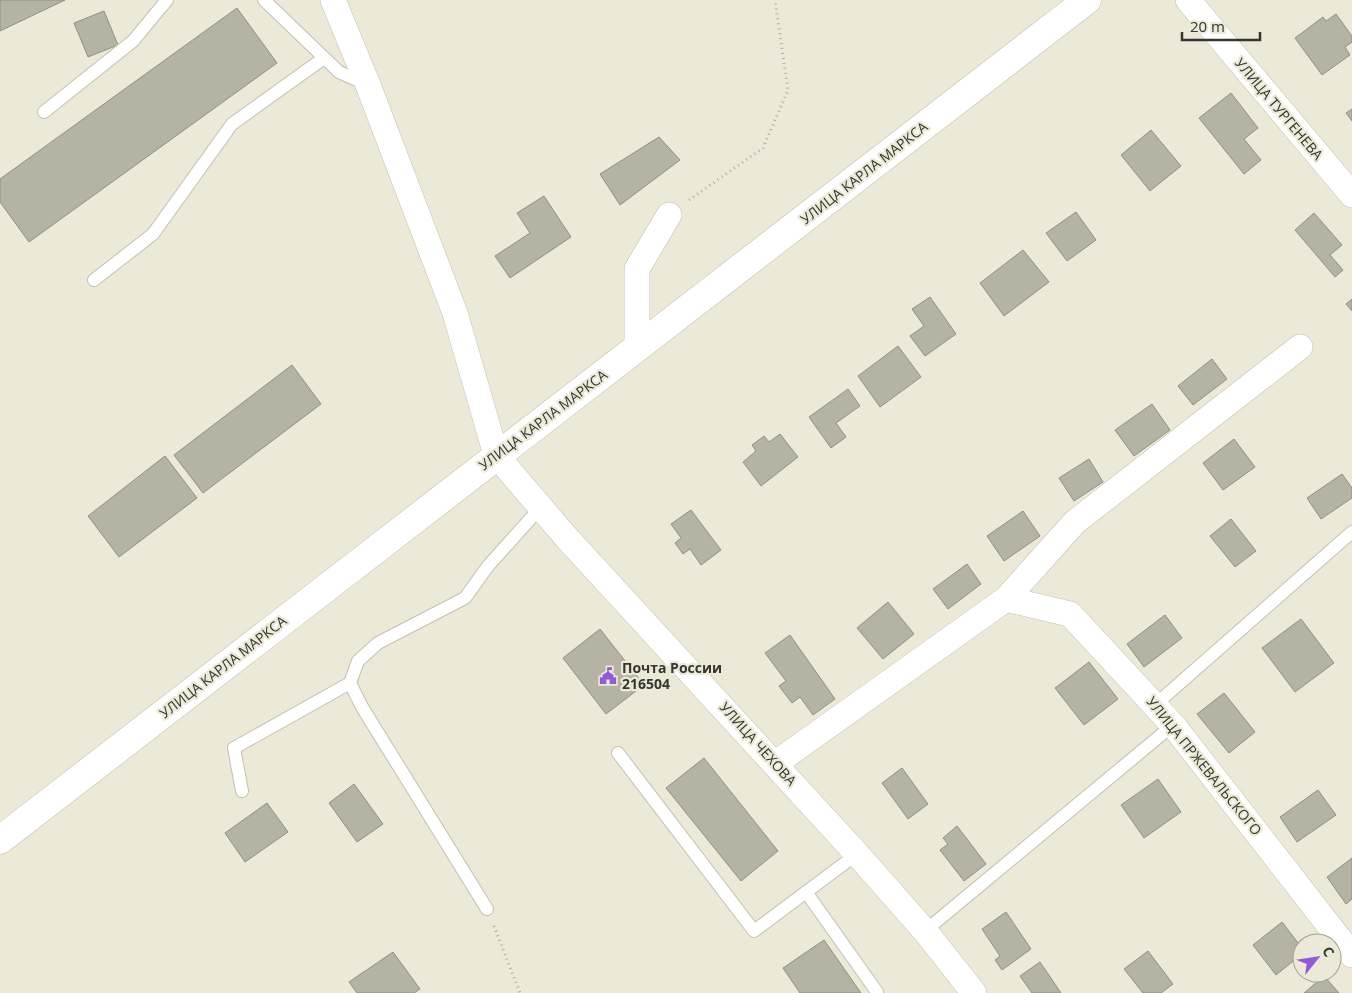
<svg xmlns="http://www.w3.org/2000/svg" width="1352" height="993" font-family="'Open Sans',sans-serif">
	<rect width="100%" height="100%" fill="#ece9d8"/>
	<path fill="#b5b3a3" stroke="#929080" d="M0,0H65L0,31Z
		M237,8L277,63L29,242L0,202V179Z
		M104,11L118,45L88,57L74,23Z
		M1336,14L1352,36V42L1345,47L1350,55L1322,75L1295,38L1323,17L1326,21Z
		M1231,93L1258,128L1244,139L1261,160L1244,174L1199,118Z
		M1352,109V121L1346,113Z
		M1151,130L1181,166L1150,191L1121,155Z
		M659,137L680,160L620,205L600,174Z
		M544,196L571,237L510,278L495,256L530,233L517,213Z
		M1076,212L1096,240L1067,261L1046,233Z
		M1314,213L1342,245L1330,255L1343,270L1335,277L1295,230Z
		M1023,250L1049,282L1004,316L980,283Z
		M930,297L956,334L925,356L910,336L924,326L912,309Z
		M1352,299V311L1346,304Z
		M898,346L921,377L880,407L858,376Z
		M1212,359L1227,379L1193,405L1178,386Z
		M292,365L321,404L203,493L174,455Z
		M848,389L860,406L836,423L846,437L831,448L809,417Z
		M1152,404L1170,430L1134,456L1115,430Z
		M780,434L798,457L761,486L743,462L756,451L752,445L764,436L769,442Z
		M1234,439L1255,467L1223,490L1203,463Z
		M165,456L197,498L119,557L88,516Z
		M1089,459L1103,482L1074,501L1059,478Z
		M1342,474L1352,488V498L1321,519L1307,498Z
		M691,510L721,550L701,565L690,549L683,554L675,543L681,538L671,524Z
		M1023,511L1040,536L1004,561L987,536Z
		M1231,519L1256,551L1235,567L1210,536Z
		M967,564L981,584L948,609L933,589Z
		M888,602L914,634L883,659L857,628Z
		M1165,615L1182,638L1144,667L1127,644Z
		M1301,619L1334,663L1295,692L1262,648Z
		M600,629L644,685L606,714L563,658Z
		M790,635L835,699L813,715L800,697L792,703L779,686L786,681L765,653Z
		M1089,662L1118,699L1084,725L1055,688Z
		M1224,693L1255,732L1229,753L1197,714Z
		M704,758L778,851L741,881L666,788Z
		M902,768L928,804L908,819L882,783Z
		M1158,779L1181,812L1144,838L1121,805Z
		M354,784L383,824L357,842L329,803Z
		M1318,790L1336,815L1297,842L1280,817Z
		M267,803L288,832L245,862L225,833Z
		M957,826L986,864L964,881L940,850L948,844L943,838Z
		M1352,858V899L1346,904L1327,877Z
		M1006,912L1031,949L1002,970L995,960L1000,956L982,929Z
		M1282,922L1302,948V954L1276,975L1253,945Z
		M824,940L861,993H800L783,968Z
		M1148,951L1173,984L1161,993H1143L1124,969Z
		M393,952L420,989L414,993H357L349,982Z
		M1040,962L1061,993H1032L1020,976Z
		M1324,976L1339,993H1304Z"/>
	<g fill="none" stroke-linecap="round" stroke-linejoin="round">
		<g stroke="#c3c0b0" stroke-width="14">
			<path id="lane" d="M264,0L339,72L366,84
				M44,112L133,41L167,0
				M94,280L153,234L232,124L324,58
				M350,683L362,707L487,909
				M1156,704L1352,532
				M618,753L754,931L857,854
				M242,791L234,748L350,683L358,661L378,643L465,598L488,566L541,507
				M806,892L877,992
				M925,931L1173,725"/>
		</g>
		<g stroke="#c3c0b0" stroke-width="26">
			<path id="street" d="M333,0L368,85L455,313L496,455L566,537L857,854L925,931L974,993
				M1188,0L1352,195
				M637,349V269L669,215
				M1006,599L1070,614L1173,725L1352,955
				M776,763L1006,599L1075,522L1300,347"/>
		</g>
		<g stroke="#c3c0b0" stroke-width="29">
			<path id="secondary" d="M0,840L1087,0"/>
		</g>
		<path stroke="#b1aea1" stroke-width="3" stroke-dasharray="1 4" stroke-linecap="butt" d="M689,200L763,148L788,90L775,0
			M494,926L520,993"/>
		<use href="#lane" stroke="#fff" stroke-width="12"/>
		<use href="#street" stroke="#fff" stroke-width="25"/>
		<use href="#secondary" stroke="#fff" stroke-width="28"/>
	</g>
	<defs>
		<g id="civic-bare" transform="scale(1.35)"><path d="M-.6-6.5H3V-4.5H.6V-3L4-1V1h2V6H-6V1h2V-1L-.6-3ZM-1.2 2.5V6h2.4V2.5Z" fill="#905bd4" stroke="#ece9d8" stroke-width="2.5" paint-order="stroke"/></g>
	</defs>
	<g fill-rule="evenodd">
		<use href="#civic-bare" x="608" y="676"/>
	</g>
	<g text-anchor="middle" stroke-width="4.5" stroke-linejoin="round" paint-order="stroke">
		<g font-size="14" fill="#36352f" stroke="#ece9d8">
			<text transform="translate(1279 109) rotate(50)" y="5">УЛИЦА ТУРГЕНЕВА</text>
			<text transform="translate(864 173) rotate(-38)" y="5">УЛИЦА КАРЛА МАРКСА</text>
			<text transform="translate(543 420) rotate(-37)" y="5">УЛИЦА КАРЛА МАРКСА</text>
			<text transform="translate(223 667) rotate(-38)" y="5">УЛИЦА КАРЛА МАРКСА</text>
			<text transform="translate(758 744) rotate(48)" y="5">УЛИЦА ЧЕХОВА</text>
			<text transform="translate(1204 766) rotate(51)" y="5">УЛИЦА ПРЖЕВАЛЬСКОГО</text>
		</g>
		<g font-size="14" font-weight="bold" fill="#36352f" stroke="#ece9d8" text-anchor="start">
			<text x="622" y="673">Почта России<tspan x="622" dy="16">216504</tspan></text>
		</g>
	</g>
	<g transform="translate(1317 958) rotate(60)"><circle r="24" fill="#ece9d8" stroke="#a3a194"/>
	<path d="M0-4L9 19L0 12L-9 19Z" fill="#905bd4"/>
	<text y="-8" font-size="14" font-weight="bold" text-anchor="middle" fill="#36352f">С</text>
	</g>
	<path d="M1182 32v8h78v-8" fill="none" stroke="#36352f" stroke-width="2.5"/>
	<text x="1190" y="32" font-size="15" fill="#36352f" stroke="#ece9d8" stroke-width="4" paint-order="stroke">20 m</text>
</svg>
